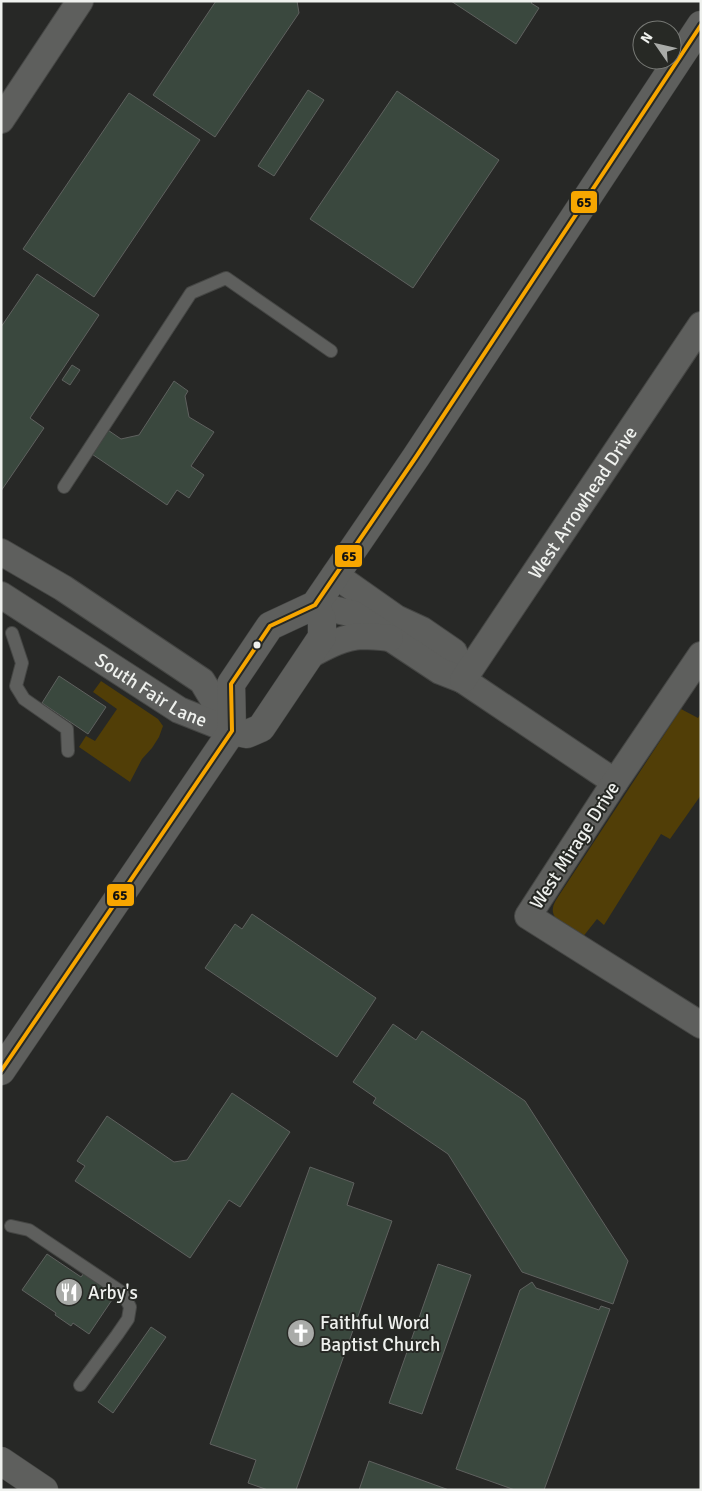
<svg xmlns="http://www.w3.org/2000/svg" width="702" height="1491" font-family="Signika,sans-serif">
	<rect width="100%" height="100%" fill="#272826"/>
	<path fill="#513e07" d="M101,681L158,719L163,726L159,737L152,748L142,759L130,782L79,747L86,736L95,741L117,709L93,692Z
		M681,709L698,718L701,713V795L670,839L661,834L604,925L597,919L582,938C573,932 550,920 553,908C553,905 555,902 556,900Z"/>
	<path fill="#3a483e" stroke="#5f615f" d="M216,1H297L299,13L215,137L153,95Z
		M451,1H533L531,3L539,8L516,44Z
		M308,90L324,100L274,176L258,166Z
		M397,91L499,160L413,288L310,219Z
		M129,93L200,140L94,297L23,249Z
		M37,274L99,315L30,418L44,428L1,491V327Z
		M72,365L80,370L70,385L62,380Z
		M174,381L188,391L185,396L189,417L214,432L191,466L204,475L189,498L177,490L167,505L83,448L99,424L121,439L139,435Z
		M59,676L106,707L88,734L42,703Z
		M252,914L376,998L337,1057L205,968L235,924L242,929Z
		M393,1024L416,1040L422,1031L525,1101L628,1261L613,1304L522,1272L448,1154L373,1103L376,1098L353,1082Z
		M232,1093L290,1132L240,1207L229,1200L190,1258L75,1181L85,1166L77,1161L107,1116L174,1162L187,1160Z
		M310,1167L354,1183L347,1205L392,1221L296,1490H268L248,1483L256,1460L210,1444Z
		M47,1254L81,1277L84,1273L116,1294L89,1334L73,1323L71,1326L55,1315L56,1313L22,1290Z
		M438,1264L471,1275L422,1414L389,1403Z
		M532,1282L536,1288L599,1310L601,1306L610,1309L544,1490H515L456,1469L520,1290Z
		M151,1327L166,1337L113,1413L98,1402Z
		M369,1461L449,1490H359Z"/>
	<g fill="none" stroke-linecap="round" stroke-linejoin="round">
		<g stroke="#454644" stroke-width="14">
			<path id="service" d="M64,487L191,293L226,278L331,351
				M12,633L22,663L16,686L24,699L67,729L68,751
				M11,1226L29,1230L123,1293L130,1307L128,1319L117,1335L80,1385"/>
		</g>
		<g stroke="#454644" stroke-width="28">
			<g id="minor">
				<path d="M1,120L80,1"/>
				<path d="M1,552L63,588L202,681L232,731"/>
				<path d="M335,575L396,618L422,630L454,652L463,680"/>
				<path id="s1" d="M1,595L179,710L232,731"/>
				<path d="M315,605L354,614L440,671L463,680L615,782"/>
				<path d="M310,655C327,646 343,637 362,636C371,636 381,637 390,638"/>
				<path d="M701,655L615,782L528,916L701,1025"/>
				<path id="s2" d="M463,680L701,325"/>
			</g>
		</g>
		<g stroke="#454644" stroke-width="29">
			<path id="secondary" d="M232,731L247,734L261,728L310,655L322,637V620L315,605
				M1,1071L232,731L231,684L270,626L315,605L416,457L701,25
				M1,1461L44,1490"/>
		</g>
		<use href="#service" stroke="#5e5f5d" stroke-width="12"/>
		<use href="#minor" stroke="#5e5f5d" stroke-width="26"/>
		<use href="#secondary" stroke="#5e5f5d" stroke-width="28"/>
		<g stroke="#272925" stroke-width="8">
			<path id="bus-1" d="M1,1071L232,731L231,684L270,626L315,605L416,457L701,25"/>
		</g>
		<use href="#bus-1" stroke="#f7a600" stroke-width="4"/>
	</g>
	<defs>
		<g id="restaurant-disc" transform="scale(1.4375)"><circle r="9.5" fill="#a9aba8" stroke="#272925"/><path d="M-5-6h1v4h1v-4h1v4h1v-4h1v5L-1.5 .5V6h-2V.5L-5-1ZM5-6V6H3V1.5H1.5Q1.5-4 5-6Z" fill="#fff"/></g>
		<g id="church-disc" transform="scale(1.4375)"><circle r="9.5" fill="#a9aba8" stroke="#272925"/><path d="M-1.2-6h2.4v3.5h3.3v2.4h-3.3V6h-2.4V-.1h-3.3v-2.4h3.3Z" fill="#fff"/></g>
	</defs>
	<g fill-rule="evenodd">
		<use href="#restaurant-disc" x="69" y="1292"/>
		<use href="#church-disc" x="301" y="1333"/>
	</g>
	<circle fill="#eff1ee" stroke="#272925" stroke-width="2" cx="257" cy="645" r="4.5"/>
	<g text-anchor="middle" stroke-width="4" stroke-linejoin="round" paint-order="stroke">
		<g font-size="19" fill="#eff1ee" stroke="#272925">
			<text dy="7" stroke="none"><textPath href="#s2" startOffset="214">West Arrowhead Drive</textPath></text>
			<text dy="7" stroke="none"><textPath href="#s1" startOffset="178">South Fair Lane</textPath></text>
			<text transform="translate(574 845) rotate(-57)" y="7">West Mirage Drive</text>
		</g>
		<g font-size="19" fill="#eff1ee" stroke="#272925" text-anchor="start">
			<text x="88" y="1299">Arby's</text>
			<text x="320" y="1329">Faithful Word<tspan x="320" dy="22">Baptist Church</tspan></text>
		</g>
	</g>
	<g stroke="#272925" stroke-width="2">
		<rect x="570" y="190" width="28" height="24" rx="5" fill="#f7a600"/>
		<rect x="334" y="544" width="29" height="24" rx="5" fill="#f7a600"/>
		<rect x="106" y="883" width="29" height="24" rx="5" fill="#f7a600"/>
	</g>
	<g font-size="14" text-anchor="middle" font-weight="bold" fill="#111">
		<text x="584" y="207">65</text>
		<text x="349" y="561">65</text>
		<text x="120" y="900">65</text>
	</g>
	<rect width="702" height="1491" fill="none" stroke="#eff1ee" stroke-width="5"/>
	<g transform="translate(657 45) rotate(304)"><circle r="24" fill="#272925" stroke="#777975"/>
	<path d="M0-4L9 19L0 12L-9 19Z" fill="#a9aba8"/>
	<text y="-8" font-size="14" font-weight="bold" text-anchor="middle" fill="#eff1ee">N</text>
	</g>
</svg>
